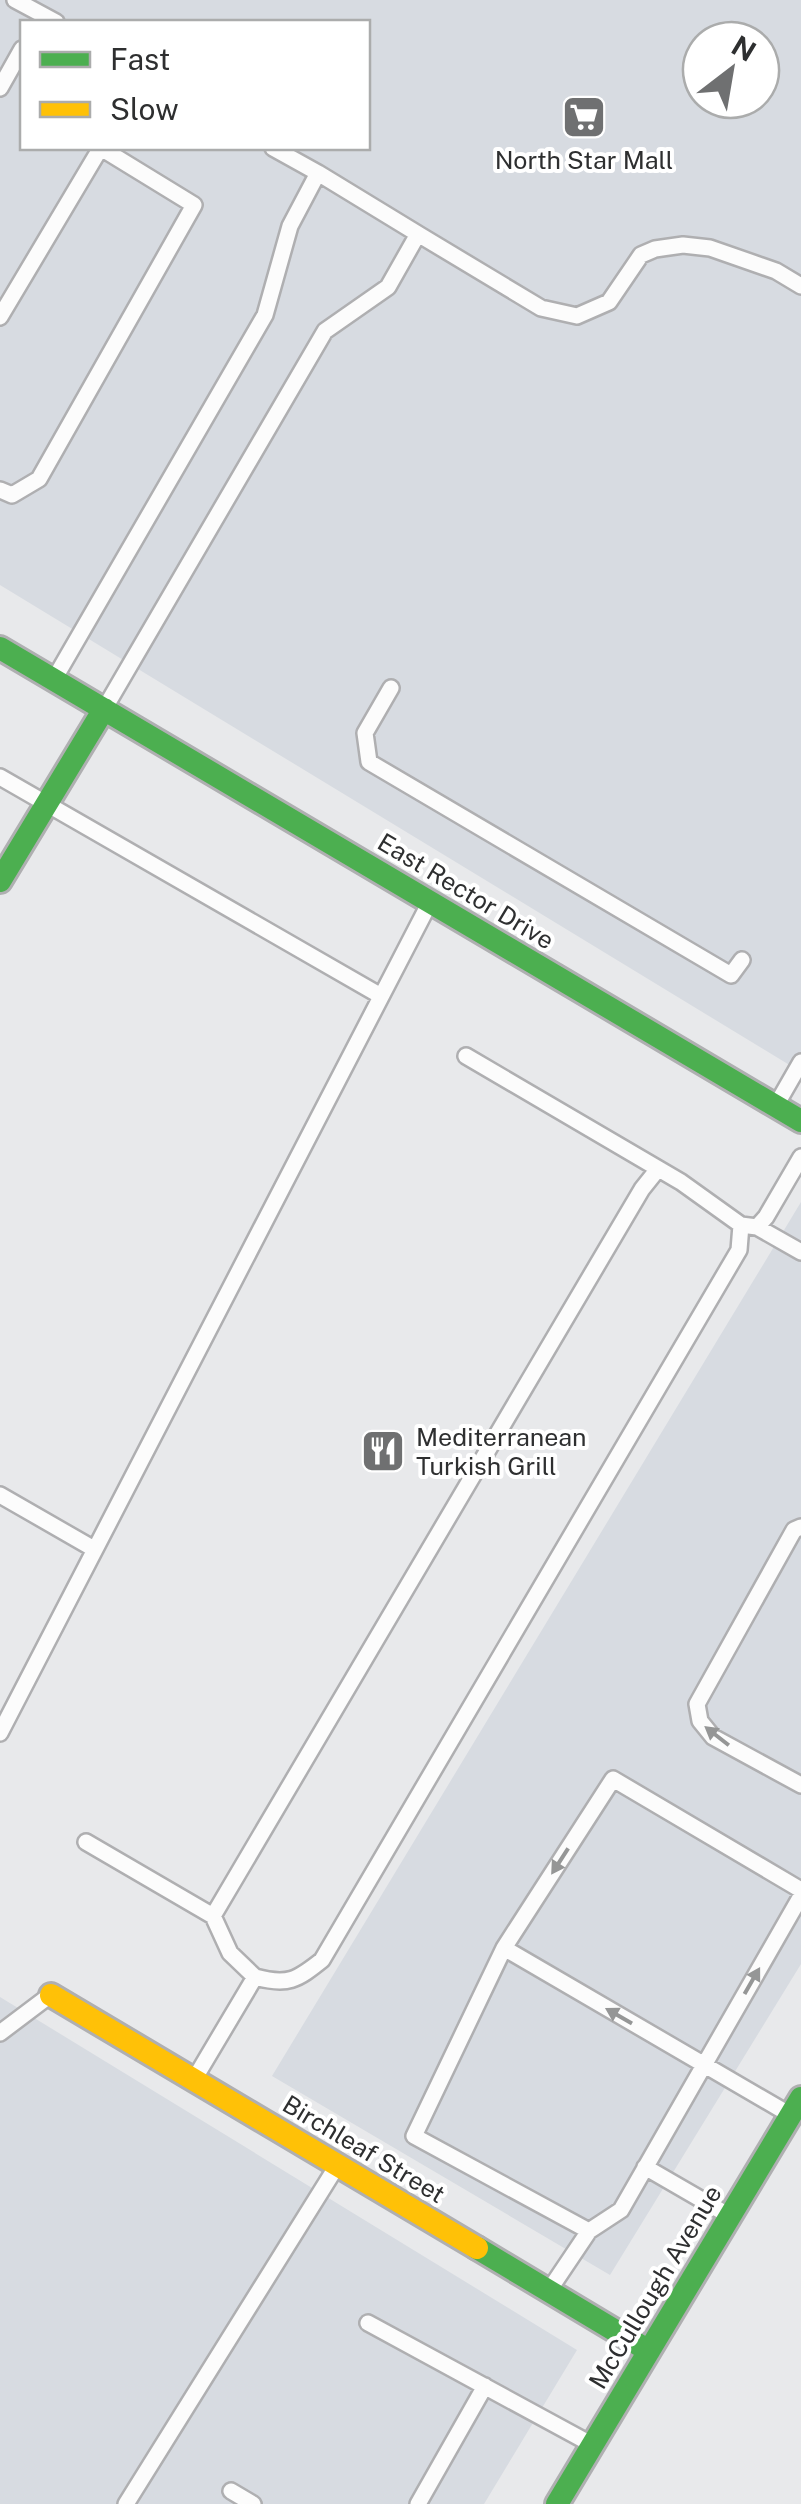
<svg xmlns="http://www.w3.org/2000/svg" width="801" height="2504" font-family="'Public Sans',sans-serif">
	<rect width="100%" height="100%" fill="#e8e9eb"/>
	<path fill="#d7dbe1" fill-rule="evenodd" d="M0,0H801V1072L0,585ZM22,22H368V148H22ZM701,40H761V100H701Z
		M801,1202V1964L610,2275L272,2076Z
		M0,1997L577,2350L484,2504H0Z"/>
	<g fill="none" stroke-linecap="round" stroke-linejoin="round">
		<g stroke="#afafb1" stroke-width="20">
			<path id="lane" d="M15,0L56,22
				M0,88L22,49
				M318,173L418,234
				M0,317L100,149
				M0,490L12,495L39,479L194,205L101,148
				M56,676L265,315L290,226L318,173L273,148
				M391,688L365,733L369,762L731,975L742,960
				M106,706L325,331L388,287L418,234L541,308L577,316L609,302L641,255L655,249L683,245L710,248L776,271L801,286
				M0,777L381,996
				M466,1056L681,1182L741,1225L757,1227L766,1217L801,1157
				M778,1102L801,1062
				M757,1227L801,1252
				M0,1495L94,1549
				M801,1527L794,1530L697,1704L700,1721L713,1737L801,1785
				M0,1733L428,906
				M86,1842L213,1916
				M504,1948L787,2113
				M255,1977L230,1953L213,1916L642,1189L658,1169
				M0,2033L49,1996
				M195,2078L255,1977C288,1986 297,1980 322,1960L739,1250L741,1225
				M645,2167L728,2215
				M589,2231L621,2210L801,1896
				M550,2289L589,2231L414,2136L504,1948L613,1779L801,1890
				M368,2323L589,2443
				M231,2491L253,2504
				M126,2504L335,2169
				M418,2504L485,2386"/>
		</g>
		<g stroke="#afafb1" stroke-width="28">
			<path id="fast" d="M0,648L801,1121
				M0,881L104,709
				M477,2248L649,2351
				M557,2504L801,2098"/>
		</g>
		<g stroke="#afafb1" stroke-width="28">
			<path id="slow" d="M51,1995L477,2248"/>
		</g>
		<use href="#lane" stroke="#fcfcfc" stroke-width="15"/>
		<use href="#fast" stroke="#4caf50" stroke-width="22"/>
		<use href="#slow" stroke="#ffc107" stroke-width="22"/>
	</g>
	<defs><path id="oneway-solid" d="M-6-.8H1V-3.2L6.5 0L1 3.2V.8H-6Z" transform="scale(2.5)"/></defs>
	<g fill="#959696">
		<use href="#oneway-solid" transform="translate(717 1736) rotate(-142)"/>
		<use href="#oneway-solid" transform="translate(560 1861) rotate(123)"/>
		<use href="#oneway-solid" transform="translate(752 1981) rotate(-60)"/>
		<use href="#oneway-solid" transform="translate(619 2016) rotate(-150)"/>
	</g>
	<defs>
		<g id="supermarket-square" transform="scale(2.25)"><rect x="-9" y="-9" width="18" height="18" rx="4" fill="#6f7071" stroke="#fff"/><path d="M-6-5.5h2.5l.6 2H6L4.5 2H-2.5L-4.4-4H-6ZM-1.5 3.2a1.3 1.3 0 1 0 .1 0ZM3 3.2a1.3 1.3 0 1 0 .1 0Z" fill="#fff"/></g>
		<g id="restaurant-square" transform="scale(2.25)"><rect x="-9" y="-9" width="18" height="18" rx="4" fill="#6f7071" stroke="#fff"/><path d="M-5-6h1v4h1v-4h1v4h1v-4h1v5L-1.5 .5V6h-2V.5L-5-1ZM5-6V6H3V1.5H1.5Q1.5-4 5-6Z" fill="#fff"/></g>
	</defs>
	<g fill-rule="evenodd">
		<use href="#supermarket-square" x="584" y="117"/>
		<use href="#restaurant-square" x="383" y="1451"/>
	</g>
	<g text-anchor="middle" stroke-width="8" stroke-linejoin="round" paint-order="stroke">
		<g font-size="25" fill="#2e2f30" stroke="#fff">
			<text x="584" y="169">North Star Mall</text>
			<text x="416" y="1446" text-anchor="start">Mediterranean<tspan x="416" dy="29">Turkish Grill</tspan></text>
		</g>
		<g font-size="25" fill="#2e2f30" stroke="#fff">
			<text transform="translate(466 891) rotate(31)" y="9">East Rector Drive</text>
			<text transform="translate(364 2149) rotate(31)" y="9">Birchleaf Street</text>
			<text transform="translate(655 2287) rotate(-59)" y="9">McCullough Avenue</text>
		</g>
	</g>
	<rect x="20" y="20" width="350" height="130" fill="#ffffff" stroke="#abacac" stroke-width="2.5"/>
	<rect x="40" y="52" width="50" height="15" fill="#4caf50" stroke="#abacac" stroke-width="2.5"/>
	<text x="110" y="70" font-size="30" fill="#2e2f30">Fast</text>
	<rect x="40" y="102" width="50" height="15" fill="#ffc107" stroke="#abacac" stroke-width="2.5"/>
	<text x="110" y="120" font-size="30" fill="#2e2f30">Slow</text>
	<g transform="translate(731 70) rotate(31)"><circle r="48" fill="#ffffff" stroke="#abacac" stroke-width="2.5"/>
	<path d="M0-8L18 38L0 25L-18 38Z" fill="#6f7071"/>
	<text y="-15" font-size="28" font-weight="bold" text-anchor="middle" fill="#2e2f30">N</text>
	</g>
</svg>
